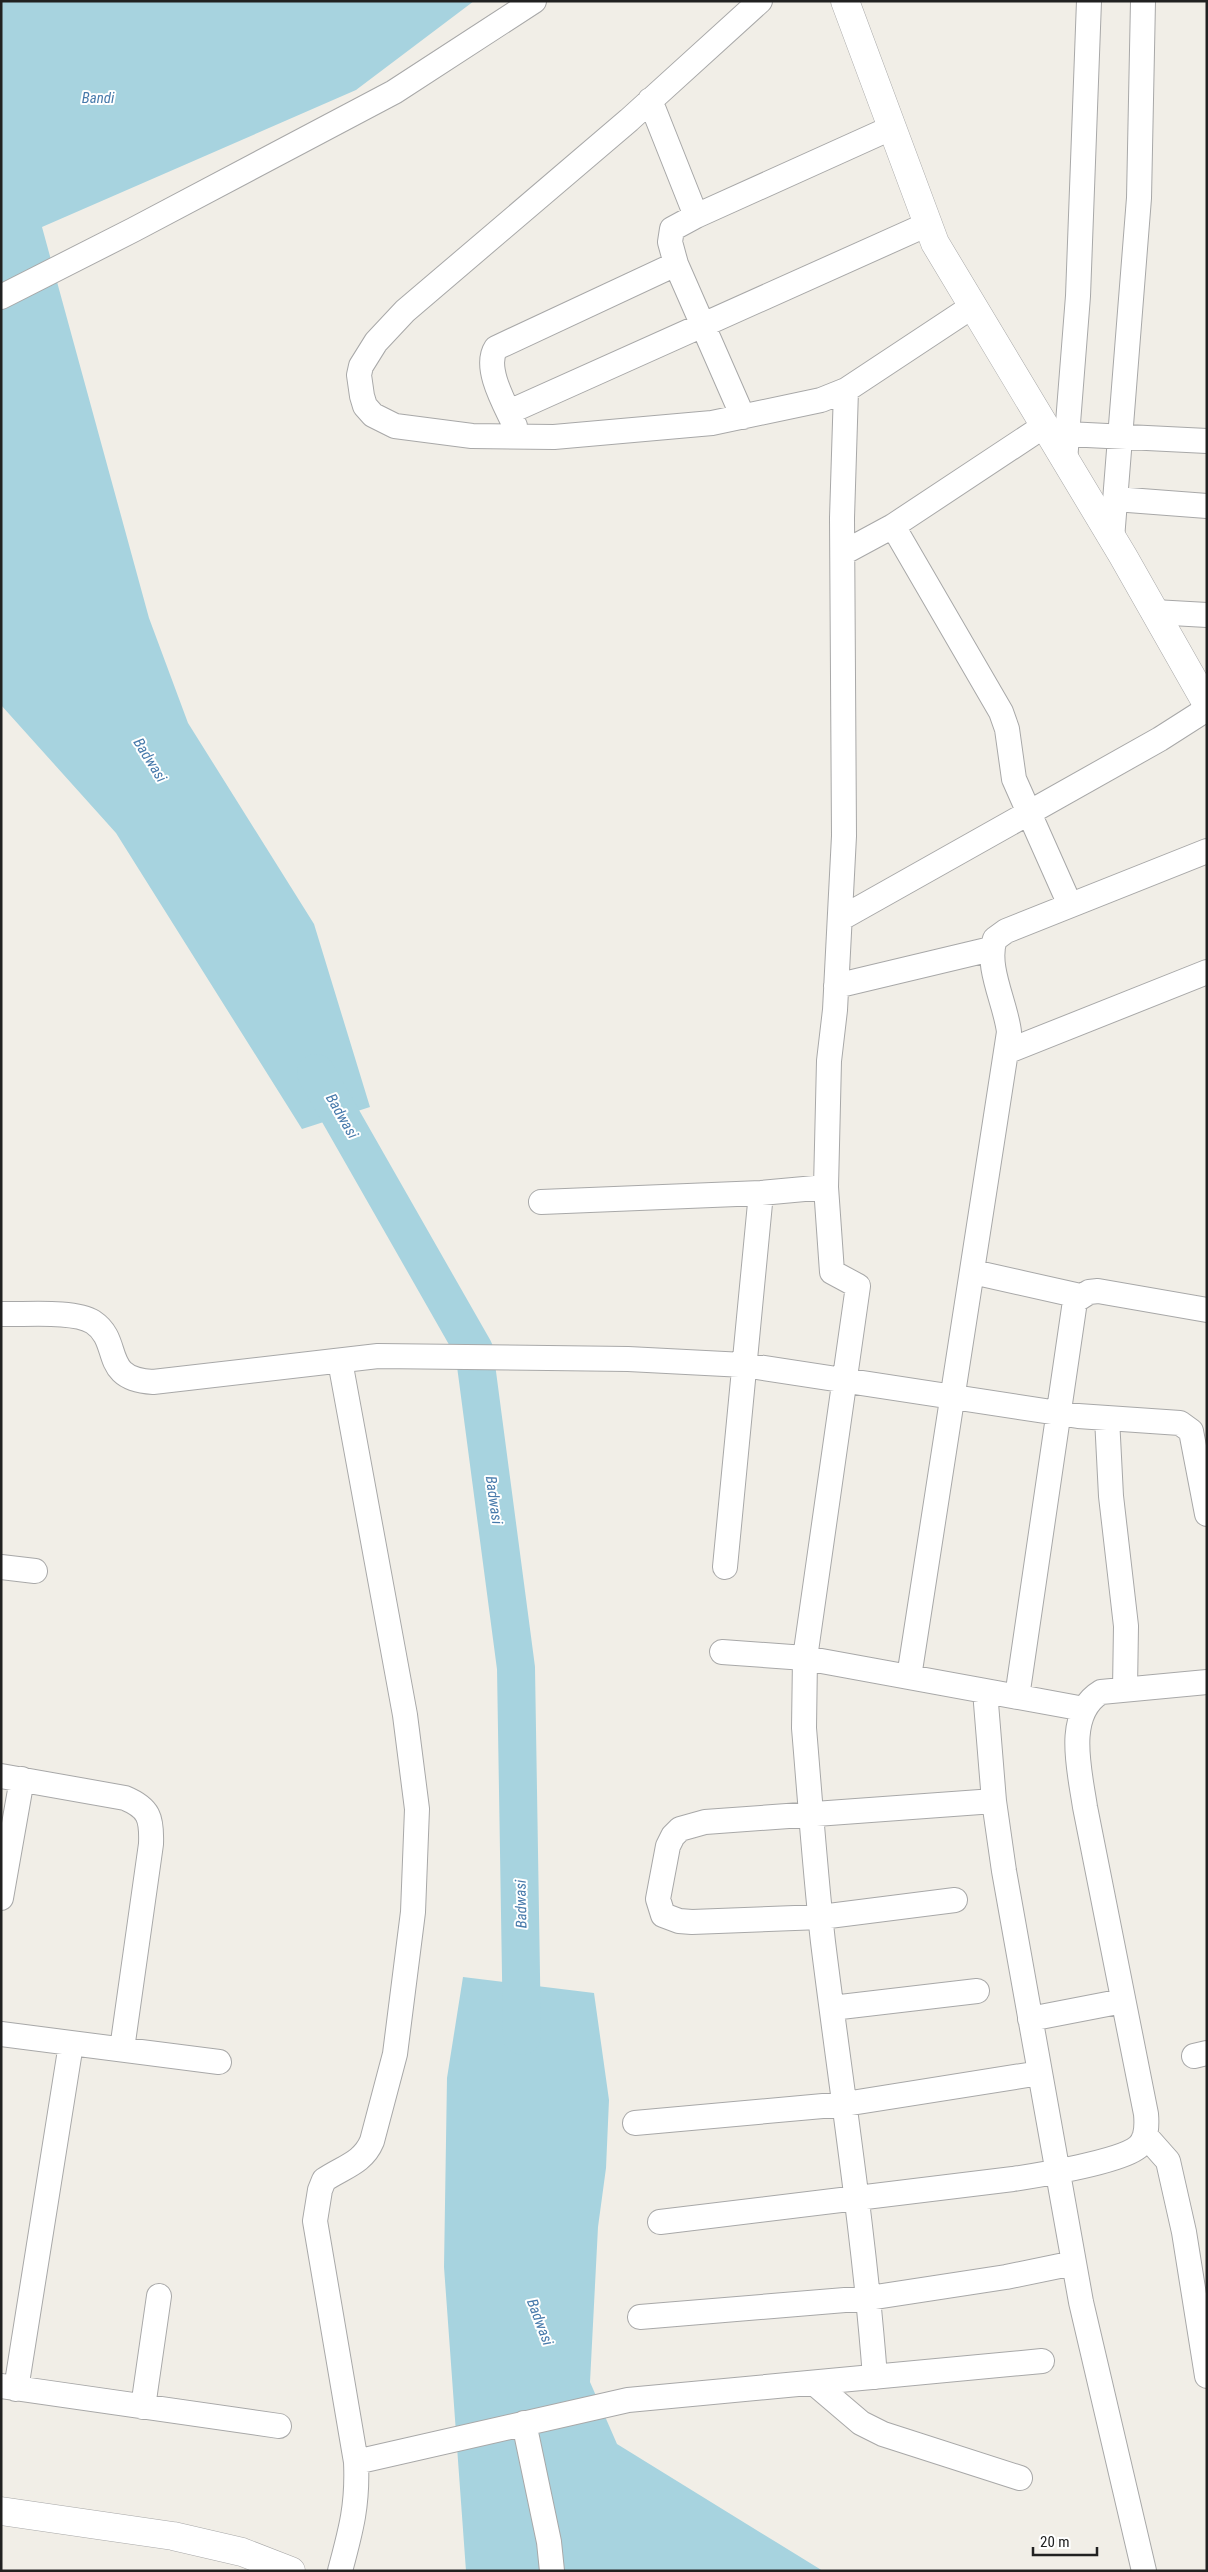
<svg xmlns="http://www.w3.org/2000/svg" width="1208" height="2572" font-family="'Roboto Condensed',sans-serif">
	<rect width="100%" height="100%" fill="#f1eee7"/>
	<path fill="#a7d3df" d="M1,1H474L356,90L42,227L149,618L188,723L314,924L370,1107L302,1129L116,833L1,705Z
		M463,1977L594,1993L609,2100L606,2168L598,2227L590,2382L617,2444L823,2571H466L444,2267L447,2078Z"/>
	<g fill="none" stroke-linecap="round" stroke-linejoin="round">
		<path stroke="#a7d3df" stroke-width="38" d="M316,1073L474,1350L516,1668L522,2036"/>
		<g stroke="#a8a8a8" stroke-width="26">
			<path id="minor" d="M760,1L629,120L405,311L376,342L361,366L359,375L362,396L365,406L373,415L395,426L472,436L554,437L712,423L821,400L846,390L973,306
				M650,100L696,216
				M1,297L133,230L394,92L534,1
				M846,390L842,518L844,836L835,1010L829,1061L826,1187L832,1272L858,1286L805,1658L804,1728C810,1799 815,1871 823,1942C841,2087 864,2231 875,2377
				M509,412L928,224
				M743,417L676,264L670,242L672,229L696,216L891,128
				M515,426C506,406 483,368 496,348L676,264
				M1067,434L1207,441
				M1065,461L1078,296L1089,1
				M1115,499L1207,506
				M893,526L1001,712L1007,729L1014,779L1070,905
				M1112,539L1139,198L1143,1
				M843,553L893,526L1044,426
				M1154,612L1207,615
				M840,919L1160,739L1207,709
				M836,986L991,949
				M1006,1052L1207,972
				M541,1202L761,1193L826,1187
				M973,1272L1080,1296
				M1,1314C24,1315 74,1310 93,1322C123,1342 99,1379 153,1382L378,1356L628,1359L744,1365L1078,1416L1180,1423L1191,1431L1207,1514
				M1107,1418L1111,1496L1126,1626L1125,1689
				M1,1567L35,1571
				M725,1567L761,1193
				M722,1652L805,1658L1084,1709
				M909,1677L1009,1032C1006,1004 985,966 995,939L1006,931L1207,851
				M985,1691L994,1801L1004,1871L1081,2302L1144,2571
				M1017,1697L1075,1301L1089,1292L1098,1291L1207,1310
				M1,1776L125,1798C149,1808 152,1818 151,1844L122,2049
				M1,1898L22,1779
				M955,1900L821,1917L692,1922L679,1921L663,1915L658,1899L668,1846L673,1836L680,1829L705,1822L994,1801
				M832,2008L977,1991
				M1030,2019L1123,2001
				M1,2034L219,2062
				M1194,2056L1207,2053
				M635,2123L845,2104L1040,2073
				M1145,2135L1168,2161L1184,2232L1207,2376
				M660,2222L1013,2179C1039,2175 1120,2162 1138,2147C1147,2139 1147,2125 1146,2114L1085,1807C1080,1772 1064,1714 1101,1692L1207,1682
				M640,2317L869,2298L1006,2277L1074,2263
				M814,2383L861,2423L883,2434L1020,2478
				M1,2386L279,2426
				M16,2389L71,2044
				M143,2407L159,2296
				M524,2423L549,2542L552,2571
				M356,2462L628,2400L1042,2361
				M340,2571C351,2530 358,2505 356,2462L315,2221L320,2190L324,2180C343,2167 363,2163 372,2141L395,2054L413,1912L417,1809L405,1715L340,1361"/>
		</g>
		<g stroke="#a8a8a8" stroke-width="29">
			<path id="tertiary" d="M845,1L935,243L1123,556L1207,704
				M1,2511L173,2536L242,2552L291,2571"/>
		</g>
		<use href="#minor" stroke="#fff" stroke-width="24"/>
		<use href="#tertiary" stroke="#fff" stroke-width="28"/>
	</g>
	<g text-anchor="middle" stroke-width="4" stroke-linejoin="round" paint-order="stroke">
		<g font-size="15" font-style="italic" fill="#477aab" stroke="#fff">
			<text x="98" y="103">Bandi</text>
			<text transform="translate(150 760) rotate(58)" y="5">Badwasi</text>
			<text transform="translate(342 1116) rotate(60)" y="5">Badwasi</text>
			<text transform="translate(494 1500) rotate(82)" y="5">Badwasi</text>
			<text transform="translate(521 1904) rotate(-91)" y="5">Badwasi</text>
			<text transform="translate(540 2322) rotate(69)" y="5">Badwasi</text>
		</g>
	</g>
	<rect width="1208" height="2572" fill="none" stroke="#212121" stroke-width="5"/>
	<path d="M1033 2547v8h64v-8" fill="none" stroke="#212121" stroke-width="2.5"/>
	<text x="1040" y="2547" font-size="15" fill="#212121" stroke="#ffffff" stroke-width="4" paint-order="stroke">20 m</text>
</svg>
